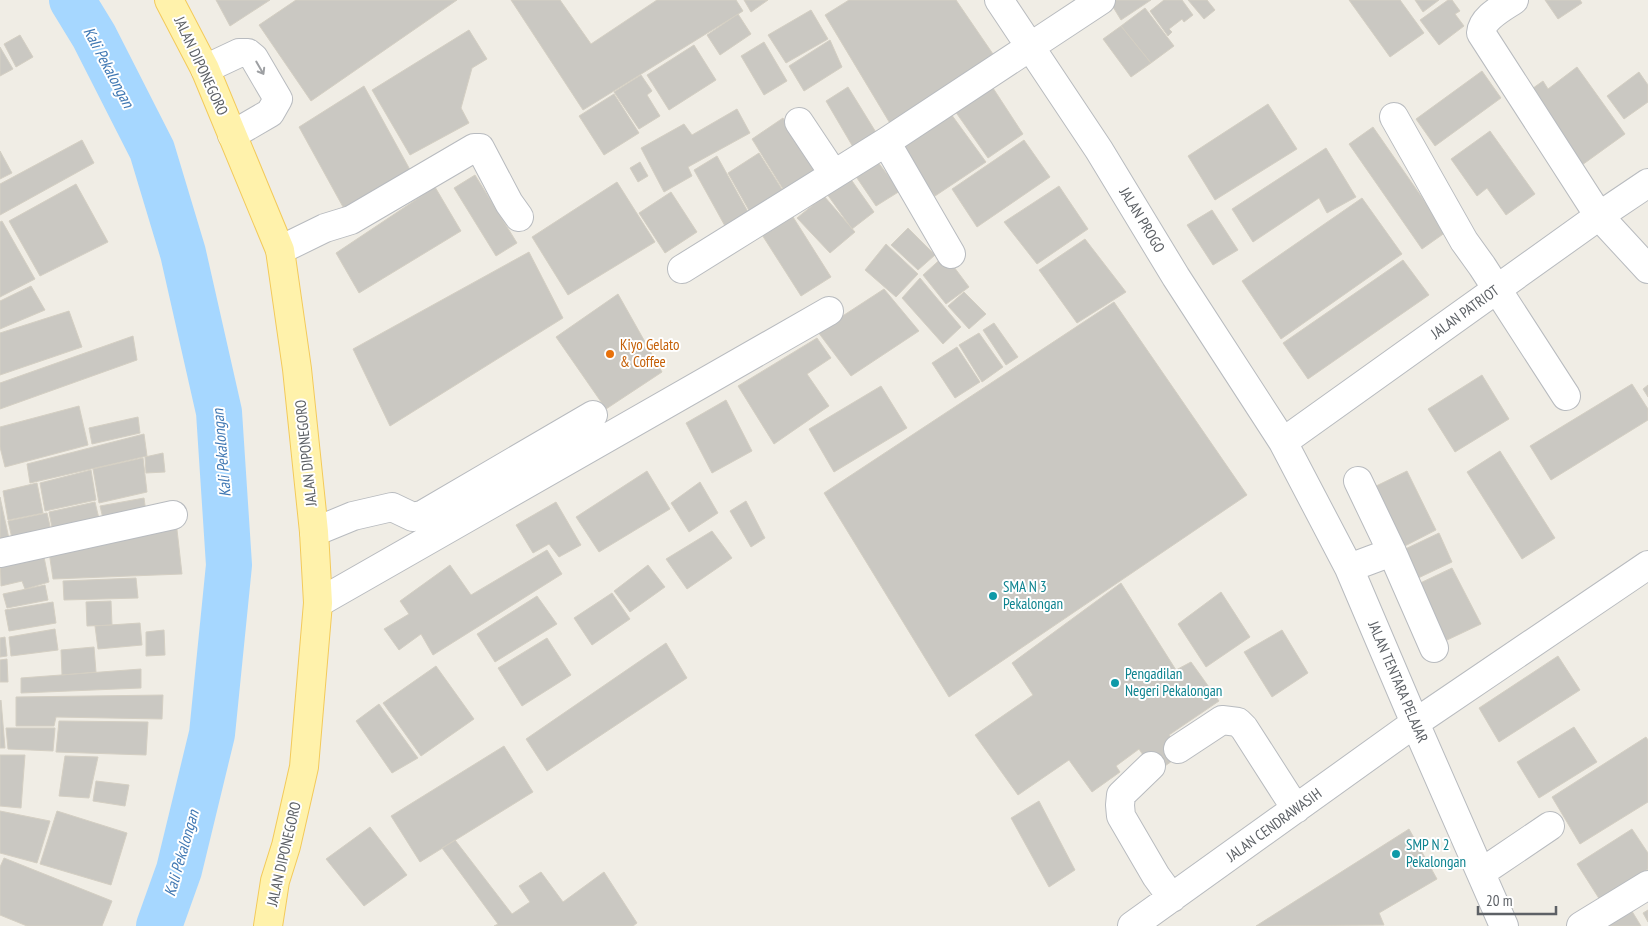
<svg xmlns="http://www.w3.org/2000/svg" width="1648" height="926" font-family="'PT Sans Narrow',sans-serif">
	<rect width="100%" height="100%" fill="#f0ede5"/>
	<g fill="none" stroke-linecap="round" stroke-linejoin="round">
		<path stroke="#a6d7ff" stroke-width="46" d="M72,0L94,36L152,150L183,253L219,412L229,565L212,734L179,870L159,926"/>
	</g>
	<path fill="#cac8c2" stroke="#d4cfc3" d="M216,0H270L230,26Z
		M296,0H457L311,101L259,25Z
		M511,0H560L591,44L657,0H736L743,11L583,110Z
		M744,0H768L751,12Z
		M849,0H956L993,54L891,125L825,15Z
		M1113,0H1151L1121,20L1110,2Z
		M1164,0H1182L1193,15L1184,22L1182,19L1169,29L1172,32L1168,36L1150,11Z
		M1188,0H1207L1215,10L1204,19Z
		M1349,0H1400L1424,33L1390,57Z
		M1415,0H1439L1423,12Z
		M1448,0H1452L1460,11L1455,14L1464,26L1439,45L1420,20Z
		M1545,0H1580L1582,3L1558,19Z
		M1145,8L1174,46L1151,63L1121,26Z
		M811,10L828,39L786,63L768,35Z
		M738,14L751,34L720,55L707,35Z
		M1121,26L1151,63L1131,77L1103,39Z
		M469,30L487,59L472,68L461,108L469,123L410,155L372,90Z
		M20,35L33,57L16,67L4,44Z
		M830,40L842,67L804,91L789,66Z
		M764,42L787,81L764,95L741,56Z
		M694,45L716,80L669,110L647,75Z
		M0,47L13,69L0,76Z
		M1577,67L1625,134L1582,165L1529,91L1543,81L1548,89Z
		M1482,71L1501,98L1435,146L1416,119Z
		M1639,72L1648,85V102L1624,119L1607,96Z
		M641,75L652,91L647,95L660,116L639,129L614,92Z
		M364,86L414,177L348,216L299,127Z
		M848,87L877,134L853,147L826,101Z
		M993,88L1023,134L988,158L955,111Z
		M614,94L639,133L604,155L579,116Z
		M1268,104L1297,149L1215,200L1188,156Z
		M737,109L750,133L688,167L692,176L664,192L641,148L684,124L692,135Z
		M951,114L986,162L935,196L901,149Z
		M783,118L815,170L783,189L752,139Z
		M1373,127L1446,232L1422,249L1349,144Z
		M1490,131L1535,194L1506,215L1487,188L1477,196L1451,159Z
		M82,140L94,163L0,215V184Z
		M1024,140L1050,177L977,227L952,189Z
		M1326,148L1356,197L1327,213L1319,198L1253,242L1232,209Z
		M0,151L12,173L0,179Z
		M759,153L785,194L751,214L728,173Z
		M717,156L748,212L725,226L694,170Z
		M877,161L900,191L876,206L855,175Z
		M640,162L648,176L638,182L630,168Z
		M845,171L874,212L852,229L822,187Z
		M475,175L517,243L496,256L454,188Z
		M617,182L655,242L568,295L532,237Z
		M76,184L108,242L40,276L9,221Z
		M1059,186L1088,229L1037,264L1004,222Z
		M435,187L461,231L359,293L336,253Z
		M671,192L697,232L665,253L639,213Z
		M824,196L855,232L830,253L797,218Z
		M1362,198L1402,254L1281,339L1242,281Z
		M788,209L831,277L801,296L757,227Z
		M1212,210L1238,250L1213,265L1187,225Z
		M2,221L35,279L0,297V222Z
		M908,228L935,255L918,270L891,245Z
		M1085,239L1126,292L1077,323L1039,270Z
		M886,244L918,274L896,297L865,270Z
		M529,252L563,318L390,426L353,349Z
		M945,255L969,287L946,304L923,275Z
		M1403,260L1429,295L1308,379L1283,343Z
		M920,278L961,327L943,344L902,298Z
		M31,286L45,310L0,329V301Z
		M884,289L919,331L851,376L818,332Z
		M964,292L986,314L969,329L948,306Z
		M618,294L662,372L606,409L556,337Z
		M1114,302L1247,495L949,697L824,493Z
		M69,311L82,347L0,375V333Z
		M994,323L1018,357L1006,365L983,330Z
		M979,333L1003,367L982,382L959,345Z
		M133,336L137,360L0,409V383Z
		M817,338L831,358L807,374L829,406L774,444L738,386Z
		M957,347L980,382L955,398L932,363Z
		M1482,375L1509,419L1455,452L1428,409Z
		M1632,384L1648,409V420L1551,480L1530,446Z
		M1648,385V397L1643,389Z
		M881,386L907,428L834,472L809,429Z
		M726,400L752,451L712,473L686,423Z
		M79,406L88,445L5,467L0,447V427Z
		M138,417L140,433L92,444L89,428Z
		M144,434L147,456L30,483L27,464Z
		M1500,451L1555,538L1522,559L1467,472Z
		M163,453L165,472L146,473L145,457Z
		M143,458L147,492L99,503L93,469Z
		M91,470L96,500L45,511L40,483Z
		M647,471L670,509L599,552L576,517Z
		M1407,471L1436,530L1399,549L1370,489Z
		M700,482L718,513L689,532L671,503Z
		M37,483L43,513L8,520L3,491Z
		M0,497L11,548L0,550Z
		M144,498L147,519L105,527L100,506Z
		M746,501L765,538L751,547L730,511Z
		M95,502L101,527L54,538L49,512Z
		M556,502L581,545L559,557L549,544L533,553L516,525Z
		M47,513L53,539L14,547L8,521Z
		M176,521L182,574L53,579L48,545Z
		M712,531L732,558L687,589L666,559Z
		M1439,533L1452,562L1414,580L1401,551Z
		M42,547L49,582L25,589L22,581L1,586L0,555Z
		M547,550L562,574L433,655L421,634L399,650L384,629L409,614L400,601L450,565L471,595Z
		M648,565L665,587L630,612L614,591Z
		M1452,568L1481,624L1445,641L1416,585Z
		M136,578L138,598L64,600L63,581Z
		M1121,583L1176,670L1191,662L1219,701L1169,735L1182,754L1155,773L1139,749L1116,766L1120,772L1092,792L1069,760L1018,795L975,735L1033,695L1012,663Z
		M45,585L48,600L7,608L3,594Z
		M1221,592L1250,637L1206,667L1178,624Z
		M612,593L630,619L592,645L574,618Z
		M537,596L557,624L495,662L477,634Z
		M111,601L112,625L87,626L86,602Z
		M53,602L56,623L9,631L5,610Z
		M140,623L142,645L98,649L95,626Z
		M55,629L58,650L11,656L9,637Z
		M164,630L165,655L146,656V632Z
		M1282,630L1308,673L1272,697L1244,652Z
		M5,637L7,656L0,657V638Z
		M547,638L571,675L522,706L498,668Z
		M666,643L687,678L547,771L526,739Z
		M94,647L96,672L62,675L61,650Z
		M1558,656L1580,690L1499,742L1479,708Z
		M7,659L8,682H0V660Z
		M436,666L474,719L421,756L383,703Z
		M141,669V688L21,693V678Z
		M163,695L162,719L56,717L54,726H16V697Z
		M1,700L5,748H0V701Z
		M379,704L418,758L392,773L356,721Z
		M59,721L148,722L146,755L56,752Z
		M1574,727L1597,762L1539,798L1517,762Z
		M6,728H55L53,751L8,749Z
		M1646,737L1648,740V802L1580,844L1552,797Z
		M504,746L533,792L420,862L391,816Z
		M0,755H25L21,808L0,806Z
		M65,756L98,757L89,798L59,796Z
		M96,781L129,785L125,806L93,801Z
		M1039,801L1075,870L1049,887L1011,818Z
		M0,811L50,821L37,863L0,853Z
		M57,811L127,833L111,885L40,864Z
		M370,827L407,875L364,906L326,859Z
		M1409,829L1437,879L1379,913L1384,925L1256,926Z
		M1632,829L1648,853V869L1600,900L1577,864Z
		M455,840L512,914L530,902L519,886L541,872L563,902L604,872L637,923L633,926H494L498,924L442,848Z
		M4,858L112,901L102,926H27L0,915V867Z
		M1630,908L1641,926H1603Z
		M1648,910V922L1643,913Z"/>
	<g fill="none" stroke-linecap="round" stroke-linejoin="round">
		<g stroke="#b8bbbf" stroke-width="30">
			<path id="minor" d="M999,0L1099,150L1176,277L1283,442L1349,568L1415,723L1504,926
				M1514,0C1502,8 1482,18 1481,33L1599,216L1648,269
				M205,69L239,53H248L254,58L278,99L270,113L232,135
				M1394,117L1464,241L1482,266L1566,396
				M799,122L833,173
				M886,142L951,254
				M280,250L325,228L351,220L474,148H480L509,203L519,217
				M682,269L886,142L1101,0
				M1283,442L1599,216L1648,183
				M1358,481L1392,552L1434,648
				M314,532L353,516L392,507L413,517L422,515L593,415
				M0,553L173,515
				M1349,568L1392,552
				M318,603L829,311
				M1178,749L1222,720L1238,722L1244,728L1296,809
				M1151,766L1121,795L1120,805L1121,816L1156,876L1172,898
				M1482,872L1550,826
				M1132,926L1415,723L1648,565
				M1581,926L1648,885"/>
		</g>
		<g stroke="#f3ca5a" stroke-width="30">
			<path id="major" d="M169,0L205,69L280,250L297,369L314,532L318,603L304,767L286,846L275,881L268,926"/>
		</g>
		<use href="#minor" stroke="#fff" stroke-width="28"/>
		<use href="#major" stroke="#fff2ab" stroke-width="28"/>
	</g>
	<defs><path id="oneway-shaft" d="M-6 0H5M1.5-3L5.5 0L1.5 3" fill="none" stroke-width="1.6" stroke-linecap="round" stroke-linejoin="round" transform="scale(1.25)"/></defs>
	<use stroke="#9ea0a3" href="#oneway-shaft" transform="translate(260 68) rotate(60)"/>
	<circle fill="#e8710a" stroke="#fff" stroke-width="2" cx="610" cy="354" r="5"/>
	<g fill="#0f9aa8" stroke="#fff" stroke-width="2">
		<circle cx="993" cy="596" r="5"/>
		<circle cx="1115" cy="683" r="5"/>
		<circle cx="1396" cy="854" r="5"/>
	</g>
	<g text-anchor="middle" stroke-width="4" stroke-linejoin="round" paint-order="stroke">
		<g font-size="15" fill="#5d6166" stroke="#fff">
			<text transform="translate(201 66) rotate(65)" y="5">JALAN DIPONEGORO</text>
			<text transform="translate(1142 220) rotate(59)" y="5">JALAN PROGO</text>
			<text transform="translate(1465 312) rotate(-36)" y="5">JALAN PATRIOT</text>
			<text transform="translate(306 453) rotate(-96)" y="5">JALAN DIPONEGORO</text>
			<text transform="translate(1398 682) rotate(67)" y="5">JALAN TENTARA PELAJAR</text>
			<text transform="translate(1274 825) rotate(-36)" y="5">JALAN CENDRAWASIH</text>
			<text transform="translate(284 854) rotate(-77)" y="5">JALAN DIPONEGORO</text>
		</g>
		<g font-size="15" fill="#c56008" stroke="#fff" text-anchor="start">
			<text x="620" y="350">Kiyo Gelato<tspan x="620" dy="17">&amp; Coffee</tspan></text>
		</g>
		<g font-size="15" fill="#0d838f" stroke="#fff" text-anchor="start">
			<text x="1003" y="592">SMA N 3<tspan x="1003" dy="17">Pekalongan</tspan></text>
			<text x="1125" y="679">Pengadilan<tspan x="1125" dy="17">Negeri Pekalongan</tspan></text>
			<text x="1406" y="850">SMP N 2<tspan x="1406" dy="17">Pekalongan</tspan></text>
		</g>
		<g font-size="16" font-style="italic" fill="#4078b3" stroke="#fff">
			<text transform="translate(109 67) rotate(62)" y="6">Kali Pekalongan</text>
			<text transform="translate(221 453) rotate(-95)" y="6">Kali Pekalongan</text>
			<text transform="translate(181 853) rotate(-74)" y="6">Kali Pekalongan</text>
		</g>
	</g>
	<path d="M1478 906v8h78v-8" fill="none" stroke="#5d6166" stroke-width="2.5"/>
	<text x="1486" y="906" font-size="15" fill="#5d6166" stroke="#ffffff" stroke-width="4" paint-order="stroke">20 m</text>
</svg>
